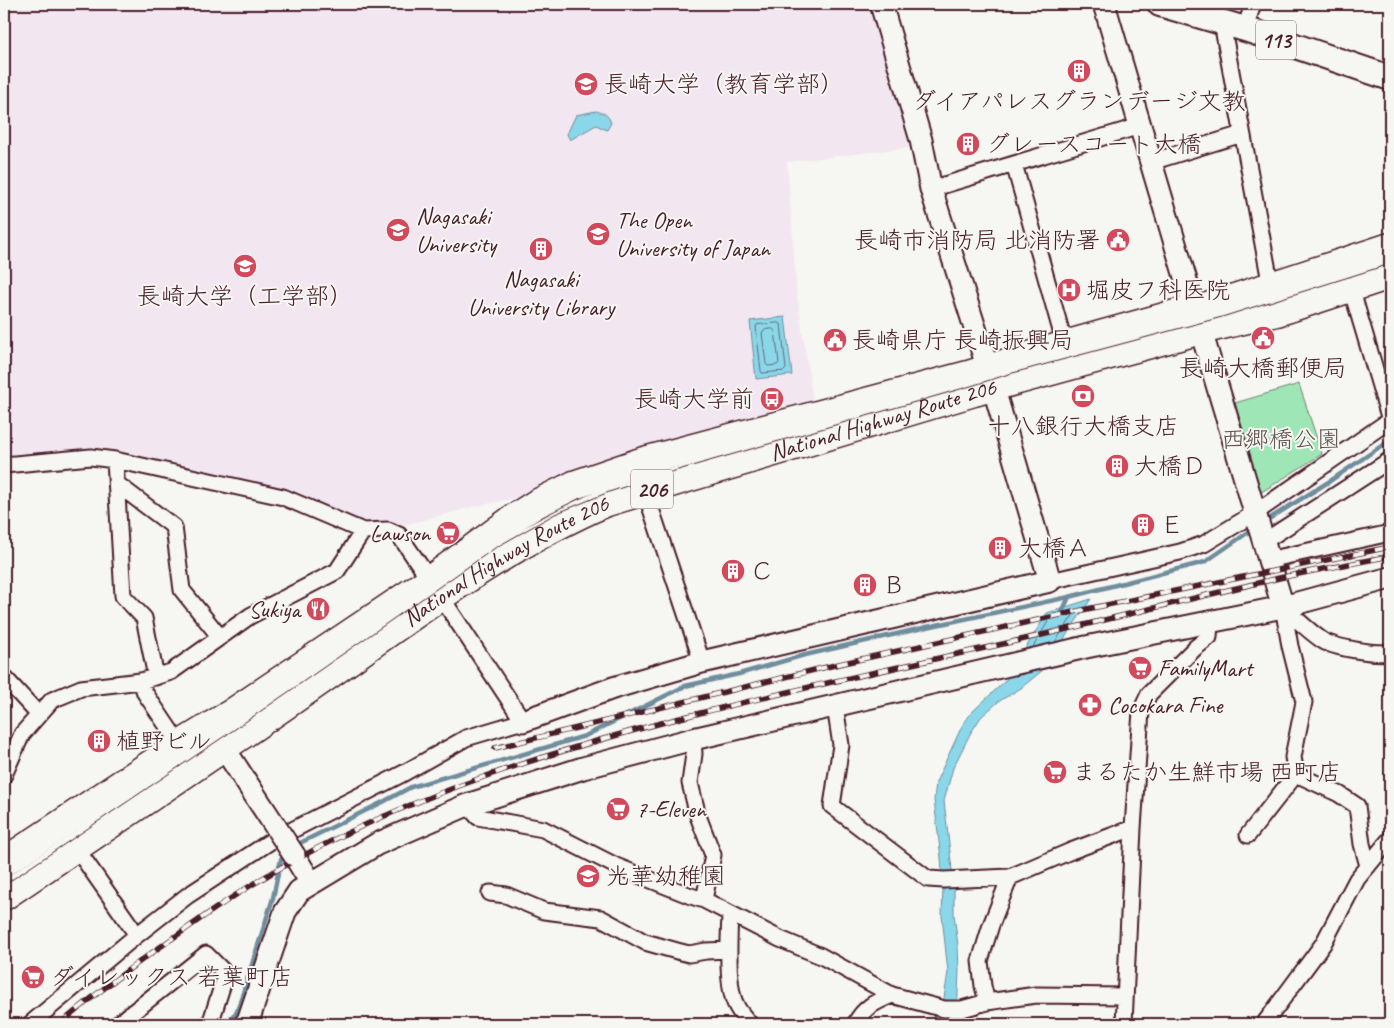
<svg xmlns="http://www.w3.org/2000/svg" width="1394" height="1028" font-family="Caveat,'Klee One',sans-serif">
	<rect width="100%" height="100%" fill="#f6f6f2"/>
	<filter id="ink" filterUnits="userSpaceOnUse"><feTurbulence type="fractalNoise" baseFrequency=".02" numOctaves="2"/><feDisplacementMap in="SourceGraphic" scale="10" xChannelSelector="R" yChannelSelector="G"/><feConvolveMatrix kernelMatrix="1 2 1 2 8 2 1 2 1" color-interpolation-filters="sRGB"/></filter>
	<g filter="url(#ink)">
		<path fill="#f2e6f0" d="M4,4H873L913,147L787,162L797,297L813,402L631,453L525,496L472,507L401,526L363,522L282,491L123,455L4,462Z"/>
		<path fill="#9ee6b5" stroke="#748270" d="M1299,384L1322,454L1260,493L1235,403Z"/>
		<path fill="#8ad7e9" stroke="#708d9d" d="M596,111C604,113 608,114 611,123L607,130L596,125L570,140L567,134L576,115Z
			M785,317L792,375L756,379L750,321Z
			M1091,599L1043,670L1021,688L998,702L981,717L970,734L953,768L944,801L954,887V914L958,946L959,971L957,1014L954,1024H940L948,972L942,916L943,887L941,858L934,800L936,782L962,726L971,713L1006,680L1047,613Z"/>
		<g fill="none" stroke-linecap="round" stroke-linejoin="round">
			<path stroke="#646977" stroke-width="1" d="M778,323L781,324L786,369L784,371L762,373L761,371L756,327L757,325Z
				M773,329L775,331L779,363L777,365L768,366L766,364L762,333L764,330Z
				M1033,647L1050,618L1073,611L1074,614L1055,642"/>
			<path stroke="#708d9d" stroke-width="4.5" d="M1264,522L1330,481L1390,440
				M1062,612L1069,597
				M295,847L302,842L383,802L411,787L585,736L685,686L739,674L801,656L927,627L1069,597L1205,562L1253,529
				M224,1024L237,1012L273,898L281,859L287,854"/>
			<g stroke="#4a1f2b" stroke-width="19">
				<path id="street" d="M1222,23L1271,287
					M1245,29L1253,4
					M1151,162L1242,134
					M1014,164L1065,345
					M931,189L1140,126
					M1351,288L1390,420
					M115,460L123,596L144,618L156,677
					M4,465L91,457L115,460L283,497L363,531L388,530L399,535L430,580L523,721L466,738L404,773L271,841L187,896L137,935L30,1024
					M117,484L174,527L182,590L220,637
					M645,491L702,662
					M1263,542L1390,460
					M1268,560L1390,533
					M1050,581L1180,552L1204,544L1255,513L1390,420
					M1283,607L1290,646L1304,702L1293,757L1296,774L1339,794L1357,806L1362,844L1368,866
					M1283,607C1293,616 1314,636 1325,642C1339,648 1376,655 1390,652
					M4,677L39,715
					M141,681L145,693L180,745
					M835,706L841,745L832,806L928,879L944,880L1010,877L1071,851L1133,828
					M693,739L694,754L690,783L698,816L713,855L704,900
					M4,775L22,734L52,700L81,688L141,681L171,672L250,616L337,571L363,531
					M467,805L478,817L543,829L616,866L691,896L704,900L780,939L821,956L892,995L944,1009H962L987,1002L1036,995L1125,996
					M1248,835L1296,774
					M76,848L137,935
					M490,893L506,895L544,911L601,918L645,942L677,951L689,954L706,951L729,950
					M730,915C729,937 726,986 736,1005C739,1012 745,1018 750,1024
					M987,1002L983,986L980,961L991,925L1010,877
					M118,1024L206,954L226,974L211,1021L209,1024
					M855,1024C864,1007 875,1002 892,995
					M1124,1024L1133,828L1141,711L1149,694L1195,648L1209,637L1210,622
					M1264,1024L1323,944L1357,879L1390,839"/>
			</g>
			<g stroke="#4a1f2b" stroke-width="25">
				<path id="secondary" d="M1104,4L1283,607
					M523,721L613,688L702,662L1050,581L988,369L931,189L921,140L881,4
					M224,748L277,829
					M294,855L311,883
					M245,1024L248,1021L285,912L299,891L377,844L467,805L583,768L693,739L1086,647L1283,607L1390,578"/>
			</g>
			<g stroke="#4a1f2b" stroke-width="28">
				<path id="primary" d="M1160,4L1245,29L1390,78"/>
			</g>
			<g stroke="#4a1f2b" stroke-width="31">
				<g id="highway">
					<path d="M4,862L180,745L229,715L430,580L517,516L536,504L574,485L644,461L968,375L1065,345L1179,313L1195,311L1390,247"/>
					<path id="s1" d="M4,896C107,826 211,757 313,686C407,620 500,548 607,502L974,392L1201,330L1277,312L1390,275"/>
				</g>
			</g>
			<use href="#street" stroke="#f6f6f2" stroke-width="15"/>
			<use href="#secondary" stroke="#f6f6f2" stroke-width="21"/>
			<use href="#primary" stroke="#f6f6f2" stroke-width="24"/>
			<use href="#highway" stroke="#f6f6f2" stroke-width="28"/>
			<path stroke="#4a1f2b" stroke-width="1" d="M4,885L238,727L495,548L555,514L609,492L657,476L971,386L1009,374L1222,317L1390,264"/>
			<g stroke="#4a1f2b" stroke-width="5.5">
				<path id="rail" d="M495,748L839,664L1087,609L1390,547
					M60,1024C100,990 142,959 186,929C221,904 257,880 295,860C417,793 550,752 684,717C784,692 884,670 985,648C1080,627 1175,602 1271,580C1310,571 1350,564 1390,556"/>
			</g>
			<use href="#rail" stroke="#f6f6f2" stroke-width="4" stroke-dasharray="11" stroke-linecap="butt"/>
			<g stroke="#4a1f2b" stroke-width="25" stroke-linecap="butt">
				<path id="secondary-bridge" d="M277,829L294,855"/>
			</g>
			<use href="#secondary-bridge" stroke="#f6f6f2" stroke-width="21"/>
		</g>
	</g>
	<defs>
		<g id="building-disc" transform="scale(1.25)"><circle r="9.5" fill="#d1495b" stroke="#f6f6f2"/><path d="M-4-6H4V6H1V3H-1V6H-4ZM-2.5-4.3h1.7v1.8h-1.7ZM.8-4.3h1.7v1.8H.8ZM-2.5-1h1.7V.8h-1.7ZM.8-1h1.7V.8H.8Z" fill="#fff"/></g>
		<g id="university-disc" transform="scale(1.25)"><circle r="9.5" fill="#d1495b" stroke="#f6f6f2"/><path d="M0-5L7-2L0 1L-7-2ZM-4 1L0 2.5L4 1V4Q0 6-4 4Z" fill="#fff"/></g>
		<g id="civic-disc" transform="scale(1.25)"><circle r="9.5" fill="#d1495b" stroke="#f6f6f2"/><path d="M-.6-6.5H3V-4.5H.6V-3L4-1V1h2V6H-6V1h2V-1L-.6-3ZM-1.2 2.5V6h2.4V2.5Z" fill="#fff"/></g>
		<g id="hospital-disc" transform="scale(1.25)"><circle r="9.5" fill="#d1495b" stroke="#f6f6f2"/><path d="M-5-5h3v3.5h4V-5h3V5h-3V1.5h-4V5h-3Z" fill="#fff"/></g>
		<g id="bank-disc" transform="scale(1.25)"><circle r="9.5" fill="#d1495b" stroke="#f6f6f2"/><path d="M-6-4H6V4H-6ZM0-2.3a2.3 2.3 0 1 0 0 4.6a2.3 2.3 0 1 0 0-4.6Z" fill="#fff"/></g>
		<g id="bus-disc" transform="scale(1.25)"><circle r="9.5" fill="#d1495b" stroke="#f6f6f2"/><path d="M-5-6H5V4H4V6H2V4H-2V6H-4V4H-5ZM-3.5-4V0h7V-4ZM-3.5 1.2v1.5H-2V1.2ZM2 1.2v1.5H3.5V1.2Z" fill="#fff"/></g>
		<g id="supermarket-disc" transform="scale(1.25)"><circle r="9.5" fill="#d1495b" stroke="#f6f6f2"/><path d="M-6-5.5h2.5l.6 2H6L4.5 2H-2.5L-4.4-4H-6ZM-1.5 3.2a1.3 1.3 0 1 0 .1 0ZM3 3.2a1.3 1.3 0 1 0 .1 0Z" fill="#fff"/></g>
		<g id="restaurant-disc" transform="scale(1.25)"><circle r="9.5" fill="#d1495b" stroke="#f6f6f2"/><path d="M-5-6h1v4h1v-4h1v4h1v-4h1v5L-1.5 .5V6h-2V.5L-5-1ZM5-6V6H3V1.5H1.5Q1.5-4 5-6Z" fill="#fff"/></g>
		<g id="pharmacy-disc" transform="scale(1.25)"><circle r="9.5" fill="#d1495b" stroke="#f6f6f2"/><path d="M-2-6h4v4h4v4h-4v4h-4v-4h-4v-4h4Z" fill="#fff"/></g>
		<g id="school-disc" transform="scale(1.25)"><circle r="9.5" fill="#d1495b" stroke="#f6f6f2"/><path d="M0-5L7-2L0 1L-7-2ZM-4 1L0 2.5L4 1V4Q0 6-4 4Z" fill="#fff"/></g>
	</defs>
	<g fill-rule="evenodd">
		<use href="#building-disc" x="1079" y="71"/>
		<use href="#university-disc" x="586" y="84"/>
		<use href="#building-disc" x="968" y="144"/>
		<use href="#university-disc" x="398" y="230"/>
		<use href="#university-disc" x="598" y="234"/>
		<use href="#civic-disc" x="1118" y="240"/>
		<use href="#building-disc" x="541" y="249"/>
		<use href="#university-disc" x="245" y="266"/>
		<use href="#hospital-disc" x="1069" y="290"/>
		<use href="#civic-disc" x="1263" y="338"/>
		<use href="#civic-disc" x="835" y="340"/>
		<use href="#bank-disc" x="1083" y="396"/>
		<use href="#bus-disc" x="772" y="399"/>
		<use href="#building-disc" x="1117" y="466"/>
		<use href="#building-disc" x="1143" y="525"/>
		<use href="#supermarket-disc" x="448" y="533"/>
		<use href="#building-disc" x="1000" y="548"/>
		<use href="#building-disc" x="733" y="571"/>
		<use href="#building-disc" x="865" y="585"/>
		<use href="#restaurant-disc" x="318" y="609"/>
		<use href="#supermarket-disc" x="1140" y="668"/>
		<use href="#pharmacy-disc" x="1090" y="705"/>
		<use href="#building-disc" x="99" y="741"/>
		<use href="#supermarket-disc" x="1055" y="772"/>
		<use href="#supermarket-disc" x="618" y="809"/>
		<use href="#school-disc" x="588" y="876"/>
		<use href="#supermarket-disc" x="33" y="977"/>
	</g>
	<g text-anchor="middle" stroke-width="4" stroke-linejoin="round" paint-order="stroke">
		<g fill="#f6f6f2" stroke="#7e6067" stroke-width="1">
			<rect x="1256" y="20.5" width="40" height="39" rx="4"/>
			<rect x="631" y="469.5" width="42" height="39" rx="4"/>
		</g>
		<g font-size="22" font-weight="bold" fill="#4a1f2b">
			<text x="1276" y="48">113</text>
			<text x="652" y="497">206</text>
		</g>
		<g font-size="24" fill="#4a1f2b" stroke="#f6f6f2" text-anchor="start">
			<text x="604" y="92">長崎大学（教育学部）</text>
			<text x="1079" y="109" text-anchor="middle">ダイアパレスグランデージ文教</text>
			<text x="986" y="152">グレースコート大橋</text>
			<text x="416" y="224">Nagasaki<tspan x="416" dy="28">University</tspan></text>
			<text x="616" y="228">The Open<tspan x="616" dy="28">University of Japan</tspan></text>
			<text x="1100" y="248" text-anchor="end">長崎市消防局 北消防署</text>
			<text x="541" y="287" text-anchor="middle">Nagasaki<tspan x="541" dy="28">University Library</tspan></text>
			<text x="1086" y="298">堀皮フ科医院</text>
			<text x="245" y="304" text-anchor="middle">長崎大学（工学部）</text>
			<text x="852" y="348">長崎県庁 長崎振興局</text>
			<text x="1263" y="376" text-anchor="middle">長崎大橋郵便局</text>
			<text x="754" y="407" text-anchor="end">長崎大学前</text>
			<text x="1083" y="434" text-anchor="middle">十八銀行大橋支店</text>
			<text x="1134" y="474">大橋Ｄ</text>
			<text x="1160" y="533">Ｅ</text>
			<text x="430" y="541" text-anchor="end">Lawson</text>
			<text x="1018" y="556">大橋Ａ</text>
			<text x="750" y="579">Ｃ</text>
			<text x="882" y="593">Ｂ</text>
			<text x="300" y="617" text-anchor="end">Sukiya</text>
			<text x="1158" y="676">FamilyMart</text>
			<text x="1108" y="713">Cocokara Fine</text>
			<text x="116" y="749">植野ビル</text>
			<text x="1072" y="780">まるたか生鮮市場 西町店</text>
			<text x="636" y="817">7-Eleven</text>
			<text x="606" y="884">光華幼稚園</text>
			<text x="50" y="985">ダイレックス 若葉町店</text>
		</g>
		<g font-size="24" fill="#4a1f2b" stroke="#f6f6f2">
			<text dy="8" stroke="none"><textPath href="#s1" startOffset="1009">National Highway Route 206</textPath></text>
			<text dy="8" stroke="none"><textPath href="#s1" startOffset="604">National Highway Route 206</textPath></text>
		</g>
		<g font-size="24" fill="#5f514e" stroke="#f6f6f2">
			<text x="1281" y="447">西郷橋公園</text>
		</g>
	</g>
	<rect width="1394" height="1028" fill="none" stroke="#f6f6f2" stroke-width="20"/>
	<rect x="10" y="10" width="1374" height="1008" fill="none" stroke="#4a1f2b" stroke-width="2" filter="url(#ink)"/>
</svg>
